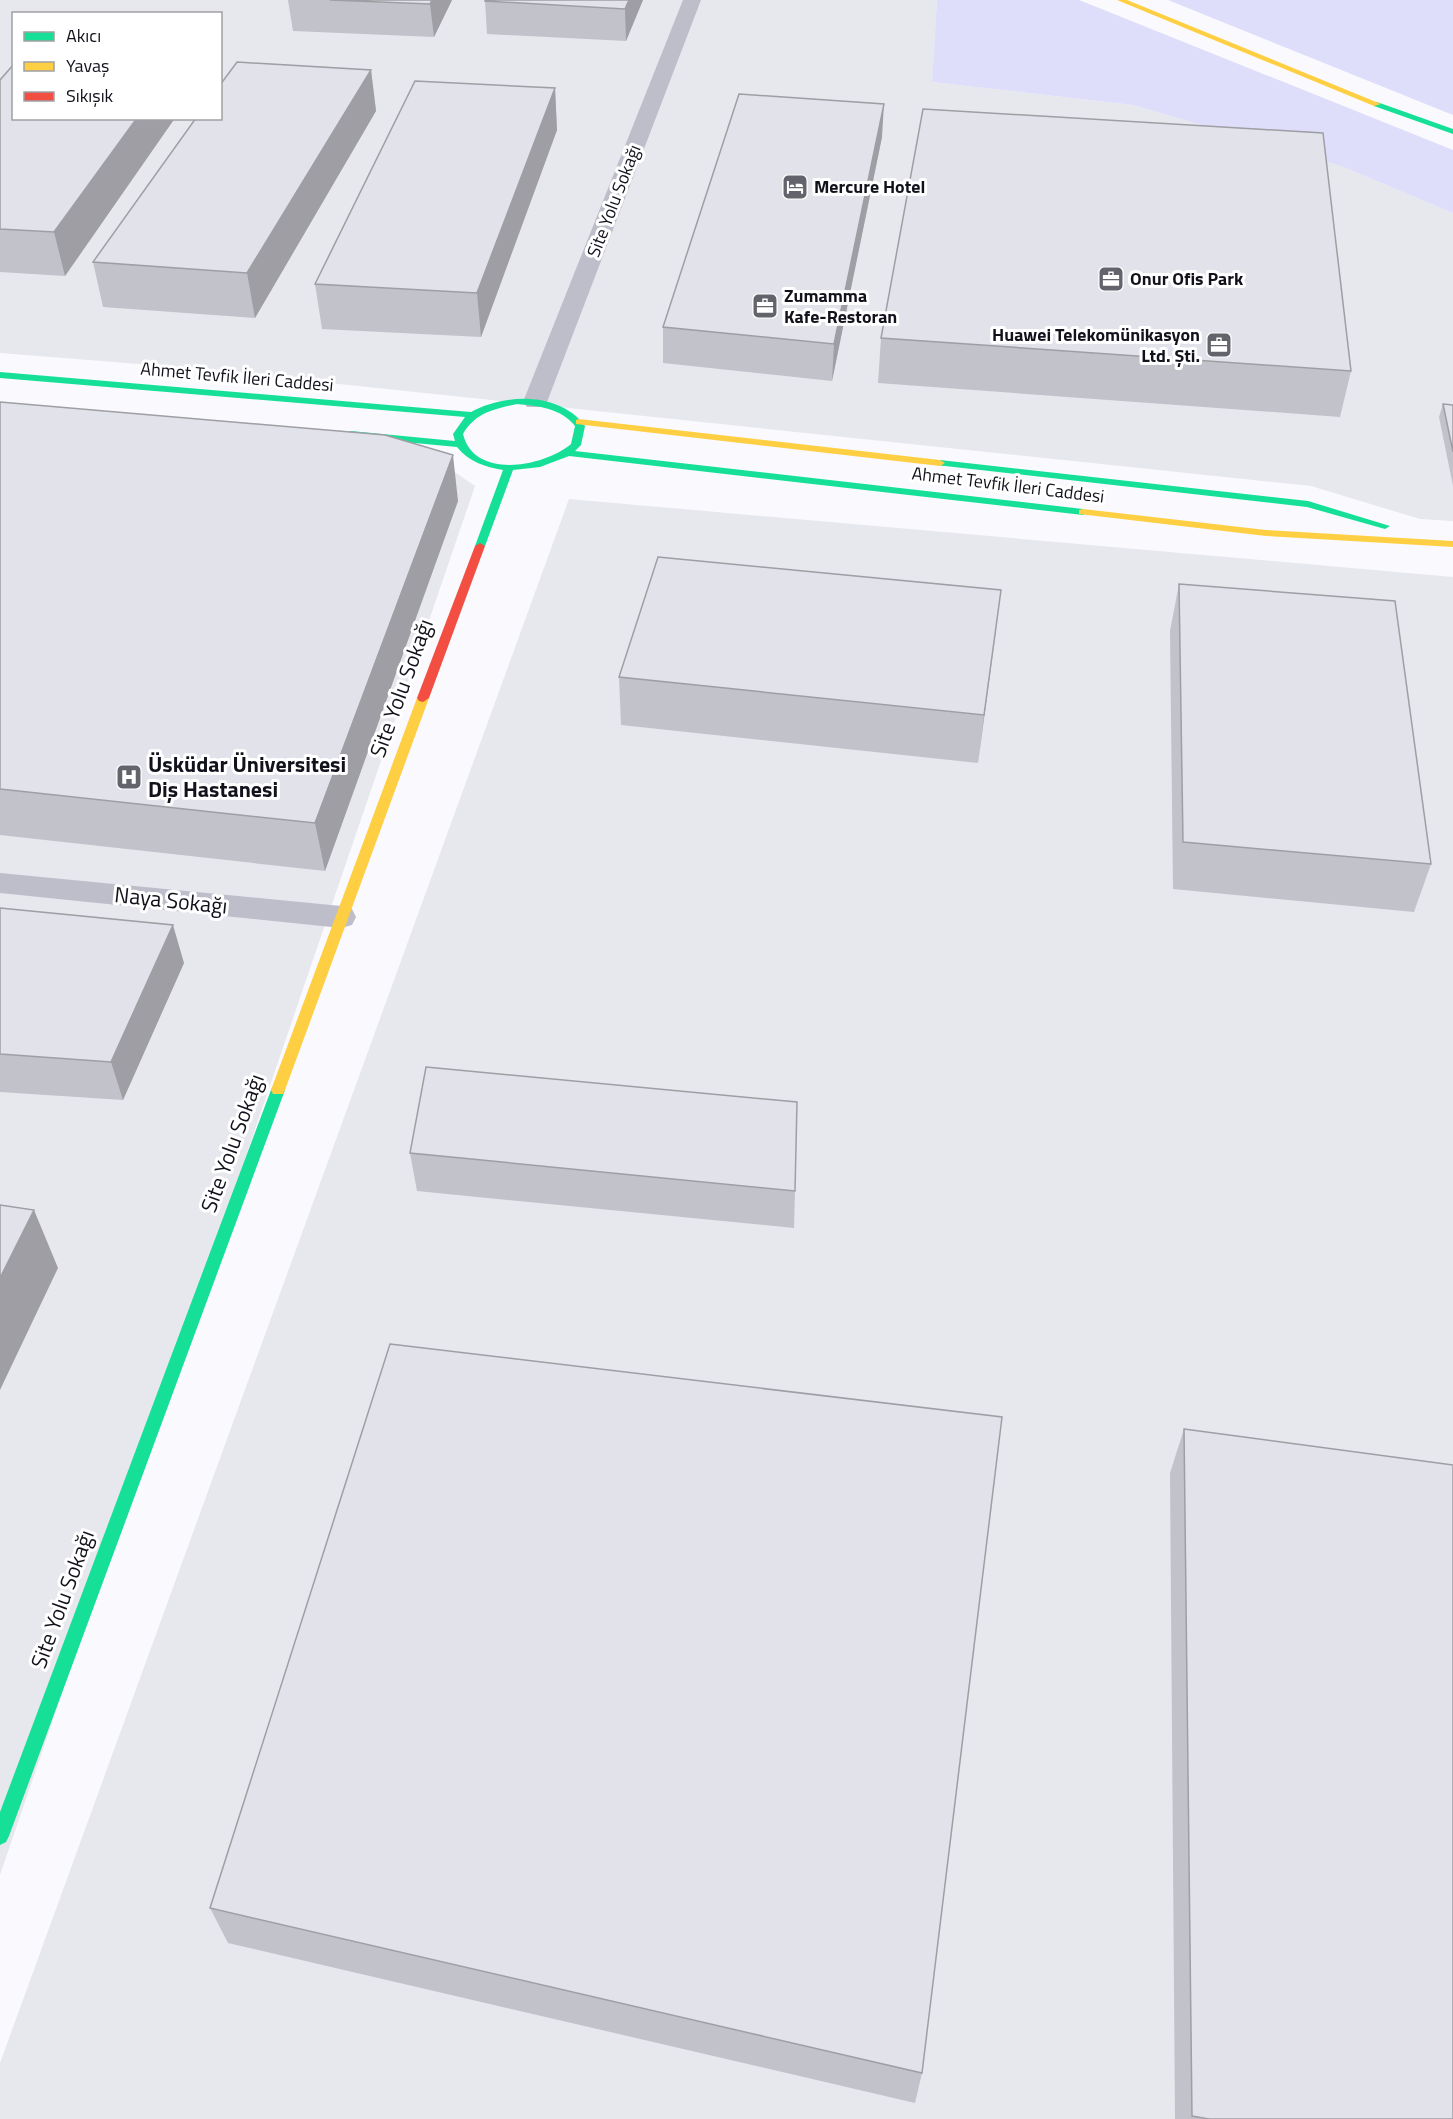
<svg xmlns="http://www.w3.org/2000/svg" width="1453" height="2119" font-family="'Titillium Web',sans-serif">
	<rect width="100%" height="100%" fill="#f9f9fe"/>
	<path fill="#e7e7ee" fill-rule="evenodd" d="M0,0H937L932,82L1133,105L1341,166L1453,213V521L1420,519L1311,486L177,367L0,353ZM14,14H220V118H14Z
		M0,417L430,455L475,486L0,1875Z
		M569,499L1453,577V2119H0V2063Z"/>
	<path fill="#deddfa" d="M937,0H1079L1453,150V213L1341,166L1133,105L932,82Z
		M1168,0H1453V115Z"/>
	<g fill="none" stroke-linecap="round" stroke-linejoin="round">
		<path fill="#bebdca" fill-rule="evenodd" d="M683,0H701L547,402L543,407H527L523,402Z
			M0,873L341,906L352,909L356,917L352,925L341,928L0,893Z"/>
		<path fill="#16e098" fill-rule="evenodd" d="M1377,102L1453,129V134L1374,106L1373,104Z
			M0,372L471,412C505,393 560,392 585,426L581,445L575,451L1083,509L1088,512L1083,515L569,456L540,467L513,470L485,546L480,549L475,546L503,470C485,467 469,462 457,447L351,437L346,434L351,431L455,441L453,434L465,417L0,378ZM517,404C538,406 561,408 575,426L571,444C544,467 474,480 463,434C475,413 494,409 517,404Z
			M940,460L1308,501L1390,526L1385,529L1307,507L936,465V461Z
			M278,1085L283,1086L285,1090L9,1836L6,1842L0,1845V1812L271,1090L273,1086Z"/>
		<path fill="#ffcf43" fill-rule="evenodd" d="M1117,0H1127L1381,104L1374,106Z
			M579,419L940,460L945,463L940,466L576,424V420Z
			M1083,509L1266,530L1453,541V547L1266,536L1079,514V510Z
			M423,694L429,698L285,1090L283,1094H273L271,1090L417,698Z"/>
		<path fill="#f24e42" fill-rule="evenodd" d="M480,543L485,546L429,698L423,702L419,701L417,698L475,546Z"/>
	</g>
	<path fill="#c2c2ca" d="M288,0H452L434,37L293,31Z
		M643,0L626,41L487,34L485,1Z
		M371,70L376,111L255,318L103,307L93,262Z
		M0,80L14,118H175L65,276L0,272Z
		M555,88L557,130L481,337L322,329L315,284Z
		M882,137L832,381L663,363V327Z
		M881,338L1351,371L1340,417L878,383Z
		M0,402L458,501L325,871L0,835Z
		M1443,404L1453,405V486L1439,417Z
		M1179,584L1431,864L1414,912L1173,889L1170,631Z
		M1001,590L978,763L621,725L619,677Z
		M0,908L184,963L123,1100L0,1092Z
		M410,1153L795,1191L794,1228L417,1191Z
		M1184,1429L1453,2119H1175L1170,1473Z
		M210,1908L922,2073L915,2103L228,1943Z"/>
	<path fill="#9e9ea4" d="M432,0H452L434,37L430,4Z
		M629,0H643L626,41L625,9Z
		M371,70L376,111L255,318L247,273Z
		M555,88L557,130L481,337L477,293Z
		M884,104L882,137L832,381L834,344Z
		M137,118H175L65,276L54,232Z
		M453,455L458,501L325,871L315,823Z
		M1001,590L995,637L978,763L984,715Z
		M173,925L184,963L123,1100L111,1062Z
		M34,1210L58,1268L0,1390V1278Z"/>
	<path fill="#e2e2eb" stroke="#9e9ea4" stroke-width="1.5" d="M330,0H432L430,4Z
		M485,0H629L625,9L485,1Z
		M237,62L371,70L247,273L93,262L196,118H220V85Z
		M14,64V118H137L54,232L0,229V80Z
		M415,81L555,88L477,293L315,284Z
		M739,94L884,104L834,344L663,327Z
		M923,109L1323,133L1351,371L881,338Z
		M0,402L385,435L453,455L315,823L0,789Z
		M1443,404L1453,405V452Z
		M658,557L1001,590L984,715L619,677Z
		M1179,584L1395,601L1431,864L1183,842Z
		M0,908L173,925L111,1062L0,1054Z
		M426,1067L797,1102L795,1191L410,1153Z
		M0,1205L34,1210L0,1278Z
		M390,1344L1002,1417L922,2073L210,1908Z
		M1184,1429L1453,1465V2119H1209L1192,2116Z"/>
	<defs>
		<g id="hotel-square" transform="scale(1.35)"><rect x="-9" y="-9" width="18" height="18" rx="4" fill="#63636b" stroke="#fff"/><path d="M-6-4.5h1.5V1H6V5H4.5V3h-9V5H-6ZM-4 0a1.8 1.8 0 1 1 3.6 0ZM.5 0V-2.5h3Q6-2.5 6 0Z" fill="#fff"/></g>
		<g id="office-square" transform="scale(1.35)"><rect x="-9" y="-9" width="18" height="18" rx="4" fill="#63636b" stroke="#fff"/><path d="M-6-3h4V-5.5h4V-3h4V5H-6ZM-1-4.5V-3h2v-1.5ZM-6 0V1H6V0Z" fill="#fff"/></g>
		<g id="hospital-square" transform="scale(1.35)"><rect x="-9" y="-9" width="18" height="18" rx="4" fill="#63636b" stroke="#fff"/><path d="M-5-5h3v3.5h4V-5h3V5h-3V1.5h-4V5h-3Z" fill="#fff"/></g>
	</defs>
	<g fill-rule="evenodd">
		<use href="#hotel-square" x="795" y="187"/>
		<use href="#office-square" x="1111" y="279"/>
		<use href="#office-square" x="765" y="306"/>
		<use href="#office-square" x="1219" y="345"/>
		<use href="#hospital-square" x="129" y="777"/>
	</g>
	<g text-anchor="middle" stroke-width="6" stroke-linejoin="round" paint-order="stroke">
		<g font-size="18" font-weight="bold" fill="#12121c" stroke="#fff" text-anchor="start">
			<text x="814" y="193">Mercure Hotel</text>
			<text x="1130" y="285">Onur Ofis Park</text>
			<text x="784" y="302">Zumamma<tspan x="784" dy="21">Kafe-Restoran</tspan></text>
			<text x="1200" y="341" text-anchor="end">Huawei Telekomünikasyon<tspan x="1200" dy="21">Ltd. Şti.</tspan></text>
		</g>
		<g font-size="18" fill="#12121c" stroke="#fff">
			<text transform="translate(614 201) rotate(-69)" y="6">Site Yolu Sokağı</text>
			<text transform="translate(237 377) rotate(5)" y="6">Ahmet Tevfik İleri Caddesi</text>
			<text transform="translate(1008 485) rotate(7)" y="6">Ahmet Tevfik İleri Caddesi</text>
		</g>
		<g font-size="22" fill="#12121c" stroke="#fff">
			<text transform="translate(401 688) rotate(-70)" y="8">Site Yolu Sokağı</text>
			<text transform="translate(171 900) rotate(6)" y="8">Naya Sokağı</text>
			<text transform="translate(232 1143) rotate(-70)" y="8">Site Yolu Sokağı</text>
			<text transform="translate(62 1599) rotate(-70)" y="8">Site Yolu Sokağı</text>
		</g>
		<g font-size="22" font-weight="bold" fill="#12121c" stroke="#fff" text-anchor="start">
			<text x="148" y="772">Üsküdar Üniversitesi<tspan x="148" dy="25">Diş Hastanesi</tspan></text>
		</g>
	</g>
	<rect x="12" y="12" width="210" height="108" fill="#ffffff" stroke="#a0a0a4" stroke-width="1.5"/>
	<rect x="24" y="32" width="30" height="9" fill="#16e098" stroke="#a0a0a4" stroke-width="1.5"/>
	<text x="66" y="42" font-size="18" fill="#12121c">Akıcı</text>
	<rect x="24" y="62" width="30" height="9" fill="#ffcf43" stroke="#a0a0a4" stroke-width="1.5"/>
	<text x="66" y="72" font-size="18" fill="#12121c">Yavaş</text>
	<rect x="24" y="92" width="30" height="9" fill="#f24e42" stroke="#a0a0a4" stroke-width="1.5"/>
	<text x="66" y="102" font-size="18" fill="#12121c">Sıkışık</text>
</svg>
